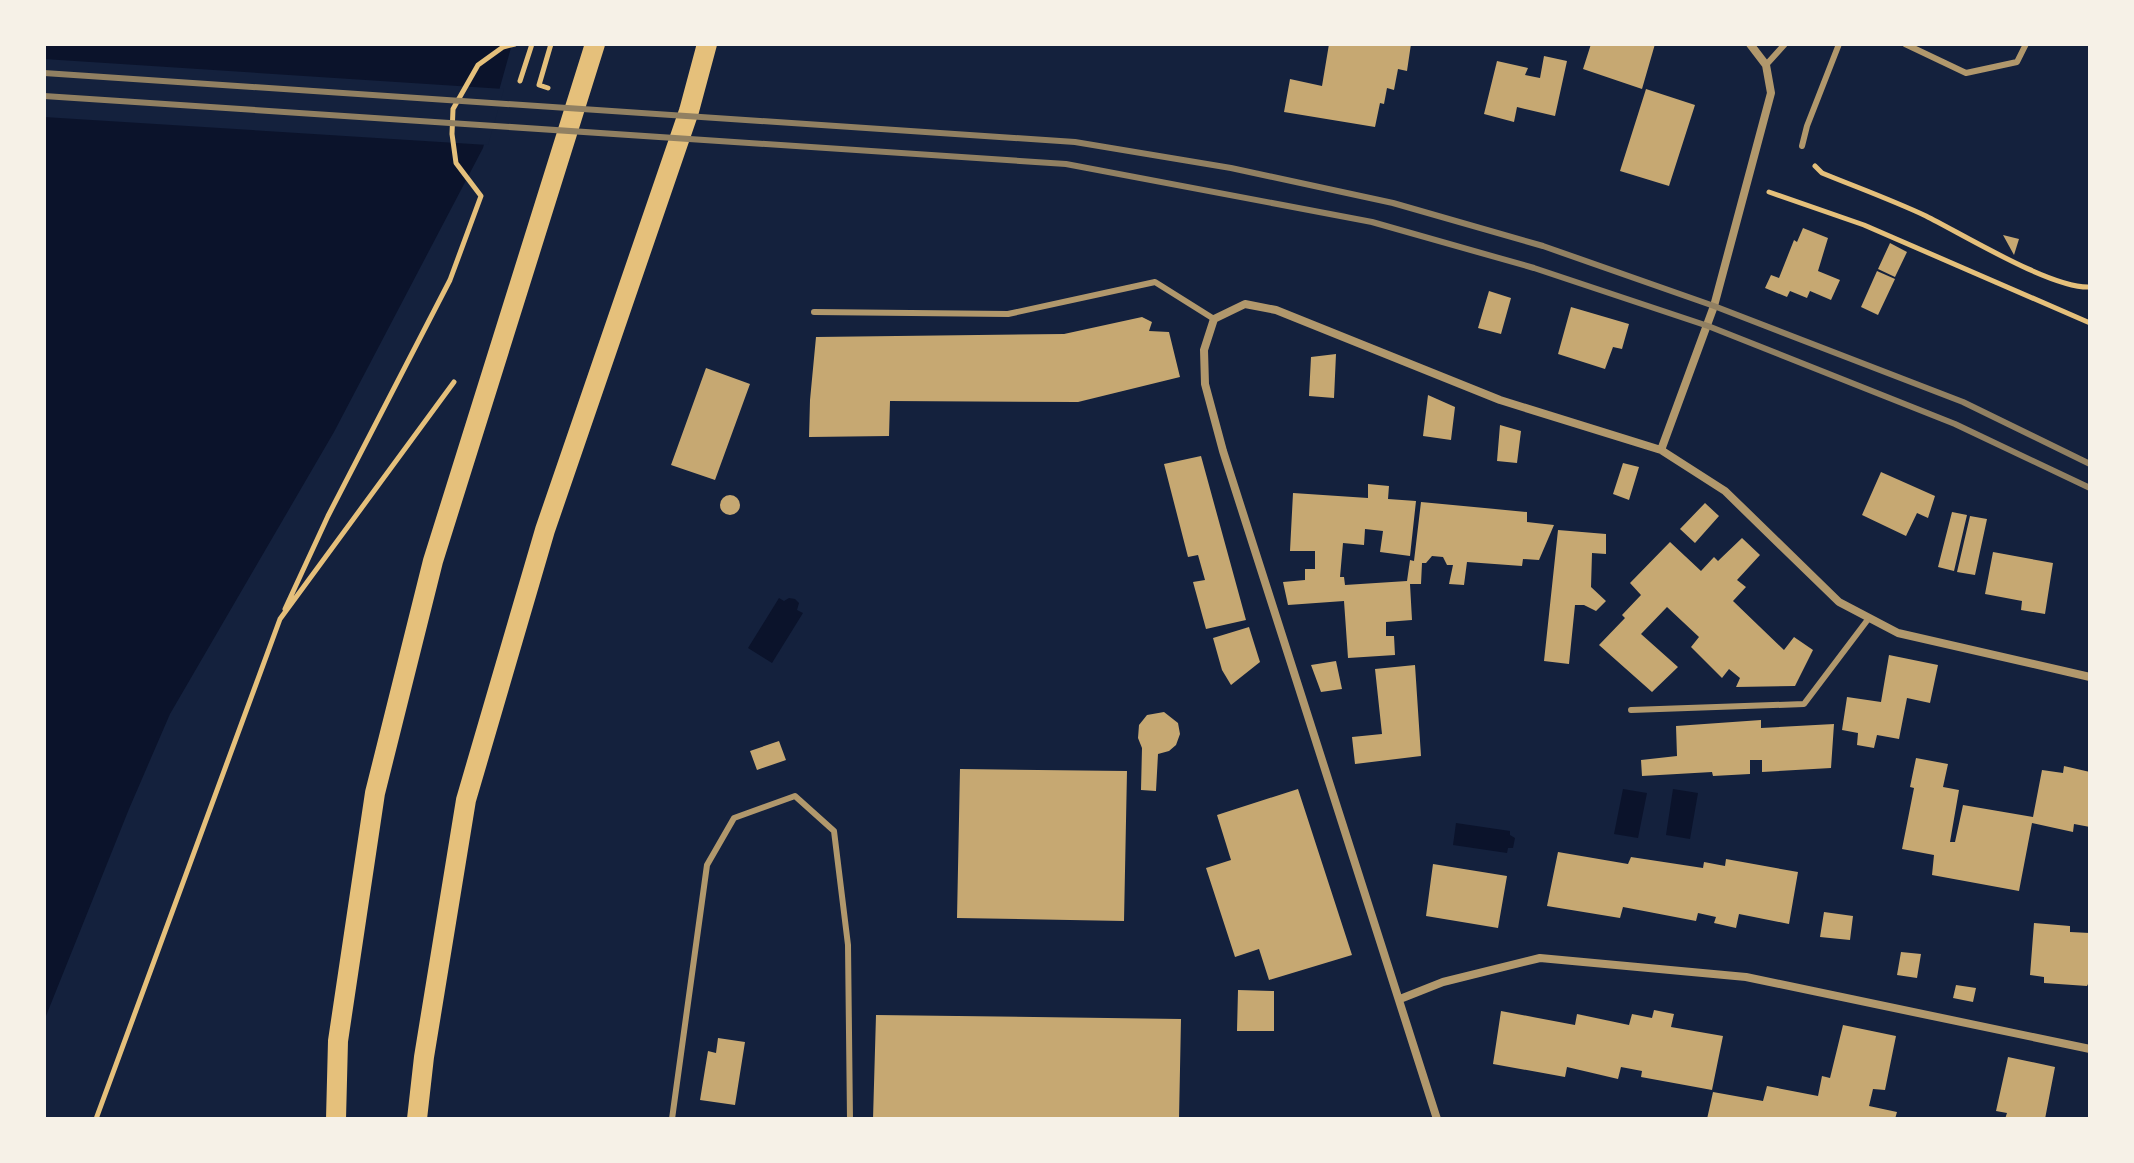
<svg xmlns="http://www.w3.org/2000/svg" width="2134" height="1163" font-family="Commissioner,sans-serif">
	<rect width="100%" height="100%" fill="#14213d"/>
	<path fill="#0b132b" d="M44,44H512L483,148L334,432L170,714L129,809L44,1021Z
		M779,598L784,601L789,598L795,599L799,603L797,610L803,613L772,663L748,648Z
		M1623,789L1647,793L1638,838L1614,834Z
		M1673,789L1698,793L1690,839L1666,835Z
		M1456,823L1510,831V835L1515,838L1513,848H1508L1507,853L1453,845Z"/>
	<path fill="#14213d" d="M44,59L504,89L488,145L44,117Z"/>
	<path fill="#c6a872" d="M1329,44H1411L1407,71L1398,69L1394,90L1387,88L1384,104L1380,103L1375,127L1284,112L1290,79L1322,86Z
		M1591,44H1655L1642,89L1583,69Z
		M1544,56L1567,61L1555,116L1517,107L1514,122L1484,114L1497,61L1528,68L1525,75L1540,78Z
		M1646,89L1695,105L1669,186L1620,171Z
		M1803,228L1828,238L1818,271L1840,280L1831,300L1810,291L1807,298L1790,291L1787,297L1765,288L1771,275L1779,278L1794,240L1797,242Z
		M2003,235L2019,239L2014,255Z
		M1890,243L1907,252L1895,277L1878,269Z
		M1877,271L1895,279L1878,315L1861,307Z
		M1489,291L1511,298L1501,334L1478,328Z
		M1571,307L1629,324L1622,349L1613,347L1605,369L1558,354Z
		M1142,317L1152,322L1149,331L1169,332L1180,377L1078,402L890,401L889,436L809,437L810,400L816,337L1064,334Z
		M1336,354L1334,398L1309,396L1311,357Z
		M706,368L750,384L715,480L671,465Z
		M1428,395L1455,407L1451,440L1423,436Z
		M1500,425L1521,431L1517,463L1497,461Z
		M1201,456L1246,620L1206,629L1193,582L1205,580L1198,555L1188,557L1164,464Z
		M1623,463L1639,467L1629,500L1613,494Z
		M1881,472L1935,496L1928,518L1917,513L1906,536L1862,515Z
		M1368,484L1389,486L1388,499L1416,501L1410,556L1380,552L1383,531L1365,529L1364,545L1343,543L1340,577H1344L1345,585L1407,581L1410,560L1414,561L1421,502L1527,512V522L1554,525L1539,560L1523,559L1522,566L1467,562L1464,585L1449,584L1453,565H1447L1443,557L1432,556L1426,563H1422L1421,584H1410L1412,620L1386,622V636H1394L1395,655L1348,658L1344,601L1288,605L1283,582L1305,580V569H1315V551H1290L1293,493L1368,498Z
		M720 505a10 10 0 1 1 20 0a10 10 0 1 1-20 0Z
		M1705,503L1719,516L1695,543L1680,529Z
		M1952,512L1967,515L1954,571L1938,567Z
		M1970,516L1987,519L1975,575L1957,572Z
		M1558,530L1606,534V554L1592,553L1591,587L1606,601L1596,611L1584,605H1575L1569,664L1544,661Z
		M1742,538L1760,555L1737,580L1746,587L1733,601L1784,650L1794,637L1813,650L1795,686L1736,687L1740,678L1729,669L1722,678L1691,647L1699,637L1667,607L1641,634L1678,667L1652,692L1599,645L1625,618L1622,615L1641,595L1630,583L1670,542L1701,571L1714,557L1718,561Z
		M1993,552L2053,563L2045,614L2021,610L2022,601L1985,594Z
		M1249,627L1260,662L1231,685L1222,670L1213,638Z
		M1889,655L1938,665L1930,703L1907,698L1899,739L1877,735L1874,748L1857,745L1858,733L1842,730L1847,697L1881,702Z
		M1336,661L1342,689L1321,692L1311,665Z
		M1415,665L1421,756L1355,764L1352,737L1382,734L1375,669Z
		M1164,712L1178,723L1180,734L1176,745L1169,751L1158,754L1156,791L1141,790L1142,748L1138,738L1139,725L1147,715Z
		M1761,720V728L1834,724L1831,768L1762,772V760H1750V774L1713,776L1712,772L1642,776L1641,760L1677,756L1676,726Z
		M779,741L786,760L757,770L750,751Z
		M1916,758L1948,764L1943,787L1959,790L1950,842H1955L1963,805L2033,817L2042,770L2063,773L2064,766L2090,772V827L2074,824L2073,832L2032,823L2019,891L1932,875L1934,855L1902,849L1914,788L1910,787Z
		M960,769L1127,771L1124,921L957,918Z
		M1298,789L1352,955L1269,980L1259,949L1235,957L1206,868L1231,860L1217,815Z
		M1558,852L1628,864L1631,857L1703,868L1704,862L1725,866L1726,859L1798,872L1789,924L1739,914L1736,928L1714,923L1716,917L1698,913L1696,921L1623,907L1620,918L1547,906Z
		M1433,864L1507,876L1498,928L1426,916Z
		M1824,912L1853,916L1850,940L1820,937Z
		M2034,923L2070,926V932L2090,933V980L2087,986L2044,983V977L2030,975Z
		M1901,952L1921,954L1917,978L1897,975Z
		M1956,985L1976,988L1973,1002L1953,998Z
		M1238,990L1274,991V1031H1237Z
		M1654,1010L1674,1014L1671,1027L1723,1036L1712,1090L1641,1077L1642,1071L1621,1067L1618,1079L1567,1067L1565,1077L1493,1064L1501,1011L1575,1025L1577,1014L1629,1025L1632,1014L1652,1018Z
		M876,1015L1181,1019L1179,1119H873Z
		M1843,1025L1896,1036L1885,1090L1873,1089L1869,1106L1897,1112L1895,1119H1707L1713,1092L1763,1101L1767,1086L1818,1096L1822,1076L1830,1078Z
		M718,1038L745,1042L735,1105L700,1100L708,1051L716,1053Z
		M2008,1057L2055,1067L2045,1119H2005L2007,1113L1996,1111Z"/>
	<g fill="none" stroke-linecap="round" stroke-linejoin="round">
		<path stroke="#e5c07b" stroke-width="5" d="M520,81L532,44
			M548,88L539,85L551,44
			M1815,166L1822,173C1856,187 1892,200 1926,216C1964,235 2052,289 2090,287
			M1769,192L1864,225L2090,323
			M285,609L328,516L450,280L481,196L456,163L452,134L453,109L478,65L503,47L515,44
			M96,1119L280,619L454,382"/>
		<path stroke="#b1986c" stroke-width="6" d="M1905,44L1966,73L2017,62L2026,44
			M1766,65L1785,44
			M1802,146L1807,126L1839,44
			M814,312L1008,314L1155,282L1214,319
			M1631,710L1804,704L1869,618
			M672,1119L707,865L734,818L795,796L834,831L848,945L850,1119"/>
		<path stroke="#b1986c" stroke-width="8" d="M1661,450L1714,306L1771,93L1766,65L1750,44
			M1400,999L1443,982L1540,958L1746,977L2090,1049
			M1437,1119L1223,451L1205,384L1204,350L1214,319L1245,304L1276,310L1500,400L1661,450L1725,491L1839,602L1898,633L2090,677"/>
		<path stroke="#e5c07b" stroke-width="20" d="M336,1119L338,1041L375,793L433,561L595,44
			M417,1119L424,1057L466,800L545,530L689,111L707,44"/>
		<path stroke="#918062" stroke-width="6" d="M44,73L1075,142L1231,168L1393,203L1543,246L1714,306L1963,402L2090,464
			M44,96L1066,164L1372,222L1534,268L1708,326L1955,424L2090,488"/>
	</g>
	<rect width="2134" height="1163" fill="none" stroke="#f6f1e7" stroke-width="92"/>
</svg>
